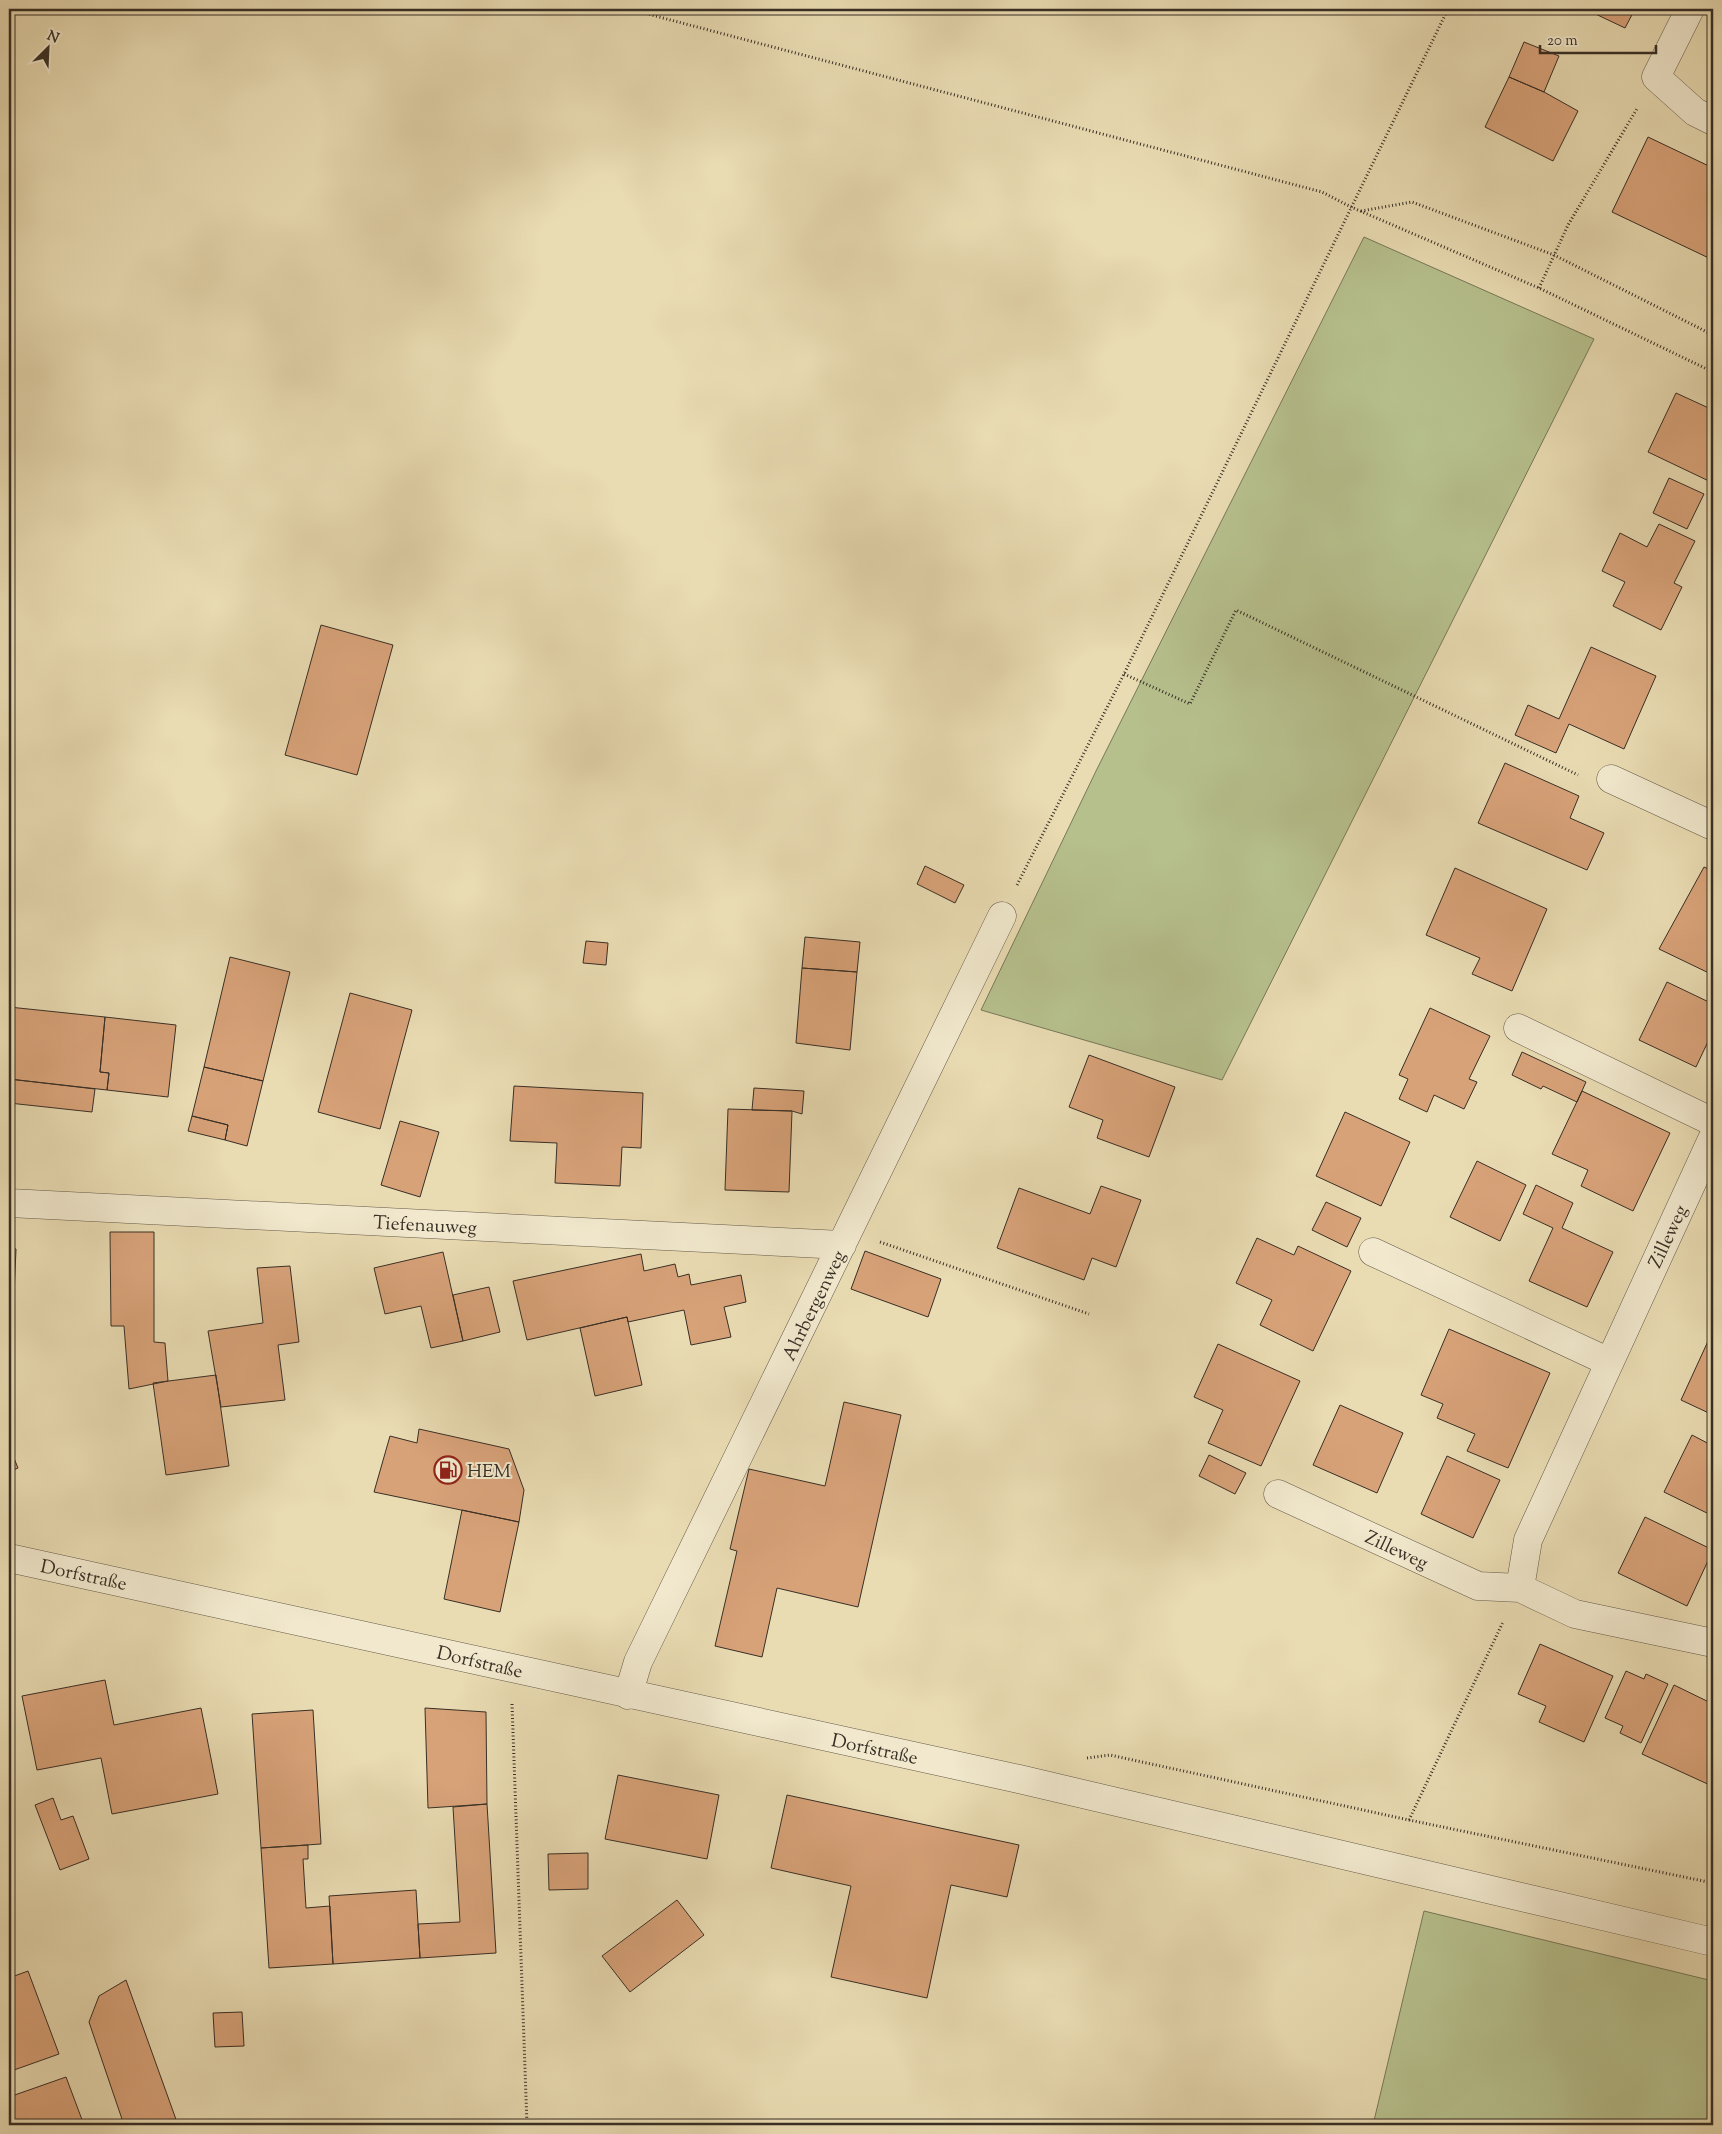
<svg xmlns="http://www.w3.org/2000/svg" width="1722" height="2134" font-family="'Sorts Mill Goudy',serif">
	<rect width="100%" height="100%" fill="#e9dbb2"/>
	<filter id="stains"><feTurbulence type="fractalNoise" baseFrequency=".004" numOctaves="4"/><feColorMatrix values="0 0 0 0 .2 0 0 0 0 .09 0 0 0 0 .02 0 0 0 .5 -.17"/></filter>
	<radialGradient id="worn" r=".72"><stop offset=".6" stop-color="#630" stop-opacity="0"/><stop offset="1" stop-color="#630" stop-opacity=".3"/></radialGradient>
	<path fill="#b6c08d" stroke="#777859" d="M1364,237L1594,339L1222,1080L981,1010L1096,771Z
		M1424,1911L1713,1981V2125H1373Z"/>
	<path fill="#d8a279" stroke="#382f25" d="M1585,9H1635L1625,28Z
		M1524,42L1559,56L1544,92L1509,77Z
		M1509,77L1544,92L1578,111L1553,161L1485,127Z
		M1648,137L1713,168V260L1612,212Z
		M1676,393L1713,410V483L1648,452Z
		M1669,478L1704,494L1687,529L1653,513Z
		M1659,524L1695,541L1674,583L1682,587L1661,630L1613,606L1625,582L1602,571L1620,533L1647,547Z
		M321,625L393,645L357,775L285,755Z
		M1591,647L1656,676L1624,749L1569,724L1556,753L1515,735L1528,705L1559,719Z
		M1505,763L1579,796L1570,818L1604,833L1587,870L1478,823Z
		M925,866L964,885L955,903L917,884Z
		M1704,867L1713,871V975L1659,949Z
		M1455,868L1547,909L1512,991L1472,974L1480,958L1426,935Z
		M805,937L860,942L857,972L802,968Z
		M586,941L608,943L606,965L583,963Z
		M230,957L290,972L263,1081L204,1067Z
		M802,968L857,972L850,1050L796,1043Z
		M1667,982L1713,1004V1031L1696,1067L1639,1040Z
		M350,993L412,1010L380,1129L318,1112Z
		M9,1007L105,1017L100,1072L109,1073L107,1090L9,1079Z
		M1430,1008L1490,1036L1469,1079L1477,1082L1464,1109L1434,1095L1427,1112L1399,1099L1408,1079L1399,1075Z
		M105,1017L176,1025L168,1097L107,1090L109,1073L100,1072Z
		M1522,1052L1586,1082L1577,1102L1543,1086L1541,1089L1512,1075Z
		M1089,1055L1175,1087L1149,1157L1097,1138L1103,1120L1069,1107Z
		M204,1067L263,1081L247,1146L225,1140L228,1125L192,1116Z
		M9,1079L95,1089L92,1112L9,1103Z
		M514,1086L643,1093L641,1148L622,1147L620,1186L555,1183L557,1143L510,1141Z
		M754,1088L804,1091L802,1114L792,1111L752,1110Z
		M1582,1091L1670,1133L1633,1211L1581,1186L1588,1170L1552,1154Z
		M728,1109L792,1111L789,1192L725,1190Z
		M1345,1112L1410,1142L1381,1206L1316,1176Z
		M192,1116L228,1125L225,1140L188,1131Z
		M400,1121L439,1132L420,1197L381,1185Z
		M1477,1161L1526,1185L1500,1241L1450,1217Z
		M1536,1185L1573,1203L1562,1228L1613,1252L1587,1307L1529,1281L1553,1228L1523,1214Z
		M1101,1186L1141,1200L1116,1267L1092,1258L1084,1280L997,1248L1019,1188L1090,1214Z
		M1326,1202L1361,1218L1347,1247L1312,1230Z
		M110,1232H154V1342L165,1343L168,1381L129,1389L124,1326H111Z
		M1257,1238L1294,1255L1298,1246L1351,1271L1313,1351L1260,1325L1272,1300L1236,1283Z
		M9,1248L16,1249L14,1295H9Z
		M865,1251L941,1279L928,1317L851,1289Z
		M443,1252L463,1341L431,1348L421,1306L385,1314L374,1268Z
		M641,1254L644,1271L675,1264L678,1277L689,1274L691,1285L741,1275L746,1302L724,1307L731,1337L691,1345L684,1310L628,1322L627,1317L527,1340L513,1281Z
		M290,1266L299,1342L278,1345L285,1400L221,1407L208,1331L263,1323L257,1268Z
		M489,1287L500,1332L463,1341L453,1295Z
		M627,1317L642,1385L595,1396L580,1328Z
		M1449,1329L1550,1373L1508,1468L1467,1451L1475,1434L1437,1418L1443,1404L1421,1395Z
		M1709,1339L1713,1341V1415L1681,1400Z
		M1218,1344L1300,1381L1261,1466L1208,1443L1223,1410L1194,1397Z
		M216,1375L229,1466L166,1475L153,1383Z
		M844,1402L901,1415L858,1607L777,1588L762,1657L715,1646L737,1551L730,1549L749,1469L825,1486Z
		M1340,1405L1403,1433L1377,1493L1313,1465Z
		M419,1429L509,1449L524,1490L519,1522L374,1492L390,1436L417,1443Z
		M1692,1435L1713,1446V1516L1664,1492Z
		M9,1446L18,1468L9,1472Z
		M1209,1455L1246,1473L1235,1494L1199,1476Z
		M1447,1456L1500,1480L1473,1538L1421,1514Z
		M462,1510L519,1522L500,1612L444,1599Z
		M1645,1517L1713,1550L1687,1606L1618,1573Z
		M1540,1644L1613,1676L1584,1742L1539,1722L1546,1706L1518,1694Z
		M1626,1671L1644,1679L1646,1674L1668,1684L1641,1743L1620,1733L1623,1726L1605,1718Z
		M105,1680L114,1725L201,1708L218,1794L112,1814L101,1758L37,1770L22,1696Z
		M1674,1685L1713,1704L1712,1786L1642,1754Z
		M425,1708L486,1712L487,1804L428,1808Z
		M313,1710L321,1844L261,1848L252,1714Z
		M618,1775L719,1795L707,1859L605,1839Z
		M787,1795L1019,1845L1007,1897L951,1885L927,1998L831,1977L851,1886L771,1868Z
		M53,1798L61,1820L73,1816L89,1859L60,1870L35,1805Z
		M487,1804L496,1953L420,1958L418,1924L460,1922L453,1807Z
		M308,1845V1859H303L306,1908L330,1906L333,1964L269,1968L261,1848Z
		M588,1853V1889L549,1890L548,1854Z
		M416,1890L420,1958L333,1964L329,1896Z
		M677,1900L704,1935L630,1992L602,1956Z
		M28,1971L59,2054L14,2070L9,2054V1978Z
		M126,1980L178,2125H124L89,2022L99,1996Z
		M242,2012L244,2046L215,2047L213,2013Z
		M66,2077L84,2125H9V2097Z"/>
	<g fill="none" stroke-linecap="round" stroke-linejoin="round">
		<g stroke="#645a48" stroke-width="29">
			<path id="minor" d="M1690,9L1656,77L1695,112L1713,121
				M1611,779L1713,826
				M1518,1028L1713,1122
				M1713,1137L1528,1540L1520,1588L1575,1614L1713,1643
				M9,1203L842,1245
				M1373,1252L1609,1362
				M1278,1494L1478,1586L1520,1588
				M628,1695L638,1662L1002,916"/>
		</g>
		<g stroke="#645a48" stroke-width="29">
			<path id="tertiary" d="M9,1558L1019,1779L1713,1942"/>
		</g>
		<path stroke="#382f25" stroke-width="3" stroke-dasharray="1 2.5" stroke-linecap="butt" d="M629,9L1322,192L1351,207L1539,288L1713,372
			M1361,211L1412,202L1554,255L1713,335
			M1539,288L1568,225L1638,107
			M1124,674L1190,704L1236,610L1578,775
			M1017,885L1124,674L1448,9
			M880,1242L1089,1314
			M512,1704L527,2125
			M1087,1758L1110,1755L1409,1820L1713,1883
			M1409,1820L1503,1622"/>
		<use href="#minor" stroke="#f1e8cd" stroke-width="28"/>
		<use href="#tertiary" stroke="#f1e8cd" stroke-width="28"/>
	</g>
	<defs>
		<g id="fuel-ring" transform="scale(1.4375)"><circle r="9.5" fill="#f1e8cd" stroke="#8f2418" stroke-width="1.5"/><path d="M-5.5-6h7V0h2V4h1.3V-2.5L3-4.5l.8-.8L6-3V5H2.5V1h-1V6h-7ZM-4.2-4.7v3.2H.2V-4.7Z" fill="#8f2418"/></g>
	</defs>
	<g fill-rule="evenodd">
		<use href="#fuel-ring" x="448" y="1470"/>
	</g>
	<g text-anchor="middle" stroke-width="4" stroke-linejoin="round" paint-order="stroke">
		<g font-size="19" fill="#382f25" stroke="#f1e8cd">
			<text transform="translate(425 1224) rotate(3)" y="7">Tiefenauweg</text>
			<text transform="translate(1667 1236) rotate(-65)" y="7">Zilleweg</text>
			<text transform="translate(813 1305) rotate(-64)" y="7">Ahrbergenweg</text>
			<text transform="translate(1397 1549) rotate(25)" y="7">Zilleweg</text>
			<text transform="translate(84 1574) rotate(12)" y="7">Dorfstraße</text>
			<text transform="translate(480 1661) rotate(13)" y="7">Dorfstraße</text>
			<text transform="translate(875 1748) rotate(12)" y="7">Dorfstraße</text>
		</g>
		<g font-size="19" fill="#382f25" stroke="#f1e8cd" text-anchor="start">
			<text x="467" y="1477">HEM</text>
		</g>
	</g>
	<rect width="1722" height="2134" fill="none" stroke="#e9dbb2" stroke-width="30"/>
	<rect x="10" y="10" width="1702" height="2114" fill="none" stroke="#382f25" stroke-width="2.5"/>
	<rect x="15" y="15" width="1692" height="2104" fill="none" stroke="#382f25"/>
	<g transform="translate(48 48) rotate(24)" stroke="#f1e8cd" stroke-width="4" paint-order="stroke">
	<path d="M0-4L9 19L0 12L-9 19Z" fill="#382f25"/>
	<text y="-8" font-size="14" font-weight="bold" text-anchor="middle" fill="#382f25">N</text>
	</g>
	<path d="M1540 45v8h116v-8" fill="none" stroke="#382f25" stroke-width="2.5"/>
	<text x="1547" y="45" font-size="15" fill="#382f25" stroke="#f1e8cd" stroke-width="4" paint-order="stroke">20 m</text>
	<rect width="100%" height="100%" filter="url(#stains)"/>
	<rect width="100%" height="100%" fill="url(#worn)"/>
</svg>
